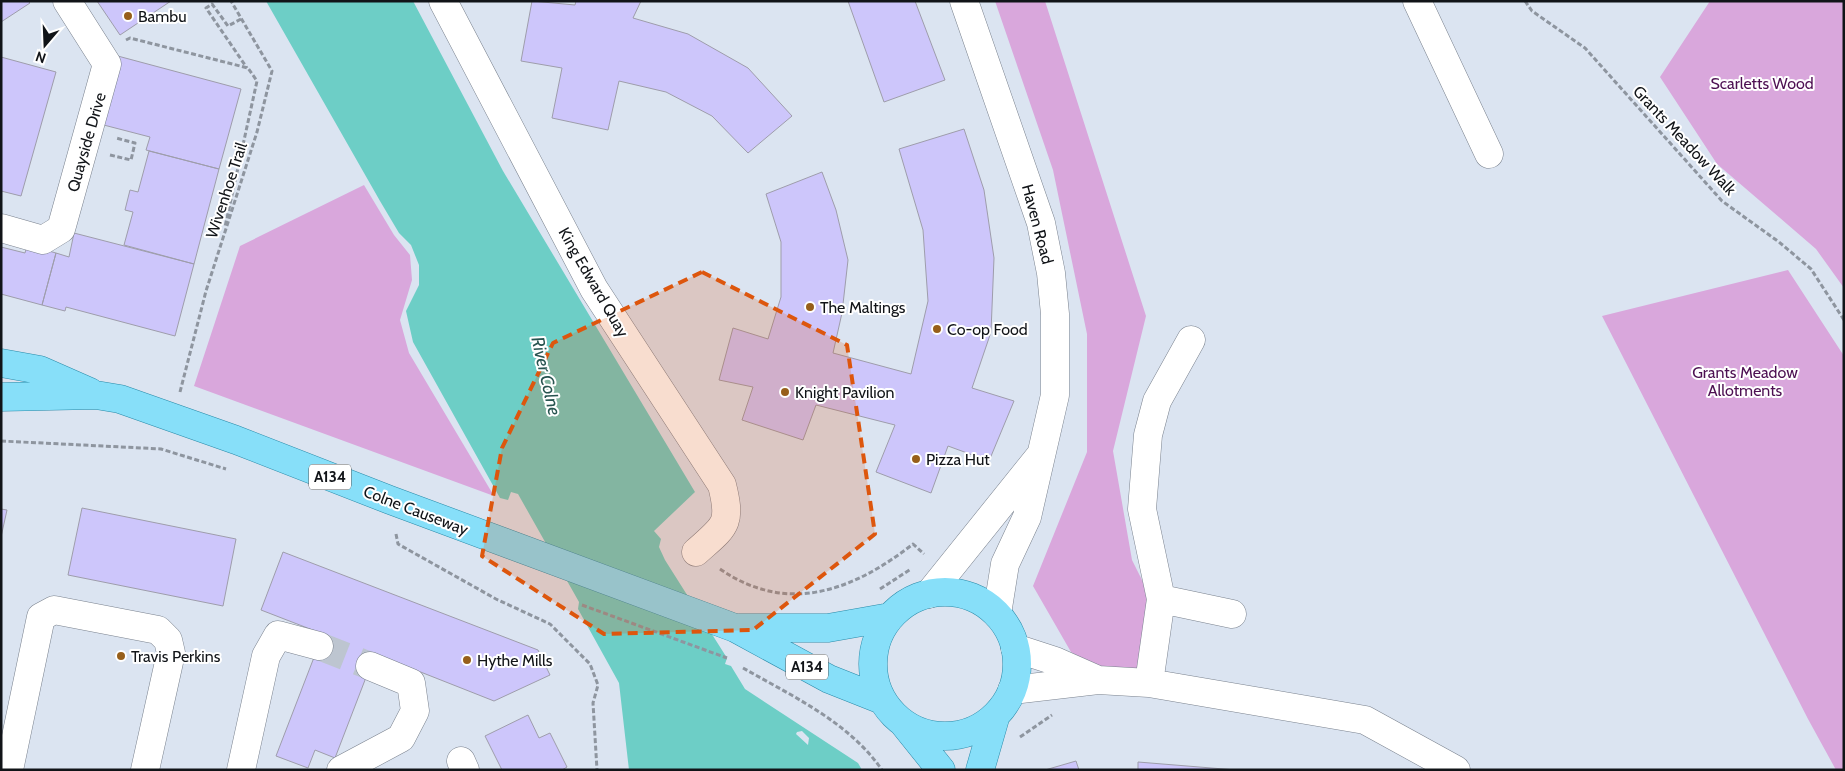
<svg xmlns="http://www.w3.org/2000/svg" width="1845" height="771" font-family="Cabin,sans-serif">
	<rect width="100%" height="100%" fill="#dbe4f1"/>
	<path fill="#d9a7dc" d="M995,1H1045L1146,316L1113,451L1132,560L1152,600L1136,671H1101L1071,652L1033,586L1087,452V334L1053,170Z
		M1710,1H1844V288L1816,249L1717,164L1660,77Z
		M364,185L394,235L410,255L412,280L400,320L409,353L494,496L194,386L240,246Z
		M1788,270L1844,356V770H1836L1808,719L1602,316Z"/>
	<path fill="#6dcec6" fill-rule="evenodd" d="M266,1H413L503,171L695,492L654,531L661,539L659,547L665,560L727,658L725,664L731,666L745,689L858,763L862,770H629L619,683L578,609L579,602L518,494L511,492L508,500L500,498L413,342L406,311L419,285V265L411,245L399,233L380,201ZM802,731L809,738L808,745L796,734L797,732Z"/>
	<path fill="#cdc6fb" stroke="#9e9dab" d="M1,1H28L30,3L1,22Z
		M97,1H171L120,35Z
		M532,1L575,5L576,1H641L633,18L688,34L748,68L792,116L748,153L712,116L666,92L619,81L608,130L552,118L562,68L521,61Z
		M848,1H915L945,80L884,102Z
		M114,55L241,89L219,169L146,150L150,137L96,123Z
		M1,57L56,72L21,196L1,191Z
		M964,129L984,190L994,258L991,332L972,388L1014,401L989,461L948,446L931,493L876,472L895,425L816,405L803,440L742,420L753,387L719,380L733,328L768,339L781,297V242L766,194L822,172L836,210L848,260L842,313L833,353L911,374L928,301L923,230L899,149Z
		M149,151L219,169L194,264L124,245L133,212L125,210L130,190L138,192Z
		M74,233L194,264L175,336L66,307L65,311L42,305L56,253L69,257Z
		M27,245L56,253L42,305L1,294V247L25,253Z
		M82,508L236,539L223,606L68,575Z
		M1,509L7,510L1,537Z
		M283,552L538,650L550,675L494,701L375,654L335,758L315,750L308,768L276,756L323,634L261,610Z
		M528,715L539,738L550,733L567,767L562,770H502L485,736Z
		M1076,761L1079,770H1045Z
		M1138,762L1236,770H1138Z"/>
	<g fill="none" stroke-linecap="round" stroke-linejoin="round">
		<path stroke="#bdc5d0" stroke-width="28" stroke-dasharray="28 14" stroke-linecap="butt" d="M319,646L370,666"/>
		<g stroke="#7a828e" stroke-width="29">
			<path id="minor" d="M443,1L594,289L722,485C732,525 725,526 696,552
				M964,1L1041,223L1051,273L1055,314V395L1027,517L1005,564L997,614
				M1417,1L1489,154
				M1,228L43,240L61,229L63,222L107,64L67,1
				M929,594L1039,457
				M1161,599L1232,614
				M1015,648L1055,661L1098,680
				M1149,683L1161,599L1142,509L1148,435L1157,401L1191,340
				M1012,690L1098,680L1149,683L1365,720L1456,770
				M461,761L465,770
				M9,770L41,617L54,610L158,630L168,640L171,653L145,770
				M241,770L266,656L278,635L319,646
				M341,770L401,738L415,711L411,683L370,666"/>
		</g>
		<g stroke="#2a8aa8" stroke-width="29">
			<path id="major" d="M1,363L40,370L90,392
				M1,397L96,395L120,399L236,440L390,500L735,628L829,679L882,700
				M873 664a72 72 0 1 1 144 0a72 72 0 1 1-144 0Z
				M739,628H828L890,617
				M904,724L941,770
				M980,770L995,718"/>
		</g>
		<path stroke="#8e959f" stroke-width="3" stroke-dasharray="5 2.5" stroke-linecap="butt" d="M1525,1L1532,11L1585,48L1722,201L1779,242L1811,269L1844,320
			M241,19L228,26L212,4L206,8L247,68
			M126,40L130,38L248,68L257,81L225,227
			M110,155L131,160L135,143L116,138
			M180,392L206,291L257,132L272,71L231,1
			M1,441L161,449L226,469
			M396,534L398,544L496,599L550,624L590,664L598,685L593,703L597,770
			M720,569C788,616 854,590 913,544L924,554
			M880,589L911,569
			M582,605L727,658
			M743,668C792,696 849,722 882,770
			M1020,737L1052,715"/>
		<use href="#minor" stroke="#fff" stroke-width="28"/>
		<use href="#major" stroke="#87dff9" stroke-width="28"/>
	</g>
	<path fill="#dd560d" fill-opacity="0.2" stroke="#dd560d" stroke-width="4" stroke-dasharray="10 6" stroke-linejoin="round" d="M702,272L847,345L875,534L753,630L604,634L482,556L502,448L553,343Z"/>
	<g fill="#975f1a" stroke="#fff" stroke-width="2">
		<circle cx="128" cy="16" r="5"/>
		<circle cx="810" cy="307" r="5"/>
		<circle cx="937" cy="329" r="5"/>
		<circle cx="785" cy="392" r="5"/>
		<circle cx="916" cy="459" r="5"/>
		<circle cx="121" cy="656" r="5"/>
		<circle cx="467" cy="660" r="5"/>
	</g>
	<g text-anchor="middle" stroke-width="4" stroke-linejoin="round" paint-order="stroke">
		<g fill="#fff" stroke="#585a5d" stroke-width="1">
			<rect x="309" y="464.5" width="42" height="25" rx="4"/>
			<rect x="786" y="654.5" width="42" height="25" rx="4"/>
		</g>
		<g font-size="15" font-weight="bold" fill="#111418">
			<text x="330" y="482">A134</text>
			<text x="807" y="672">A134</text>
		</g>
		<g font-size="16" fill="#111418" stroke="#fff" text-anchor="start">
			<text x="138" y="22">Bambu</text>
			<text x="820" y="313">The Maltings</text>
			<text x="947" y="335">Co-op Food</text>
			<text x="795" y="398">Knight Pavilion</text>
			<text x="926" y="465">Pizza Hut</text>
			<text x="131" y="662">Travis Perkins</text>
			<text x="477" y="666">Hythe Mills</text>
		</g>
		<g font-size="16" fill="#4d1052" stroke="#fff">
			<text x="1762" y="89">Scarletts Wood</text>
			<text x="1745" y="378">Grants Meadow<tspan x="1745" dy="18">Allotments</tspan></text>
		</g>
		<g font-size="16" fill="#111418" stroke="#fff">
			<text transform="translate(1685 140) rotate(47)" y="6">Grants Meadow Walk</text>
			<text transform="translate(86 142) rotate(-74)" y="6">Quayside Drive</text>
			<text transform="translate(226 190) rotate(-72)" y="6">Wivenhoe Trail</text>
			<text transform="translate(1038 224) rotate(75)" y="6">Haven Road</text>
			<text transform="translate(594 282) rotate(60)" y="6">King Edward Quay</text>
			<text transform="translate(416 510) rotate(21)" y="6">Colne Causeway</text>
		</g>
		<g font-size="18" font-style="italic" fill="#285450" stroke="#fff">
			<text transform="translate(546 376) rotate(77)" y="6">River Colne</text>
		</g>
	</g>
	<rect width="1845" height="771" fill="none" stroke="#111418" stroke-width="5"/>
	<g transform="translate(45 45) rotate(199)" stroke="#ffffff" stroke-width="4" paint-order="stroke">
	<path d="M0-4L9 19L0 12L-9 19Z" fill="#111418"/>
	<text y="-8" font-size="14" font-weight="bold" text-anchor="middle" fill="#111418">N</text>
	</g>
</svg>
